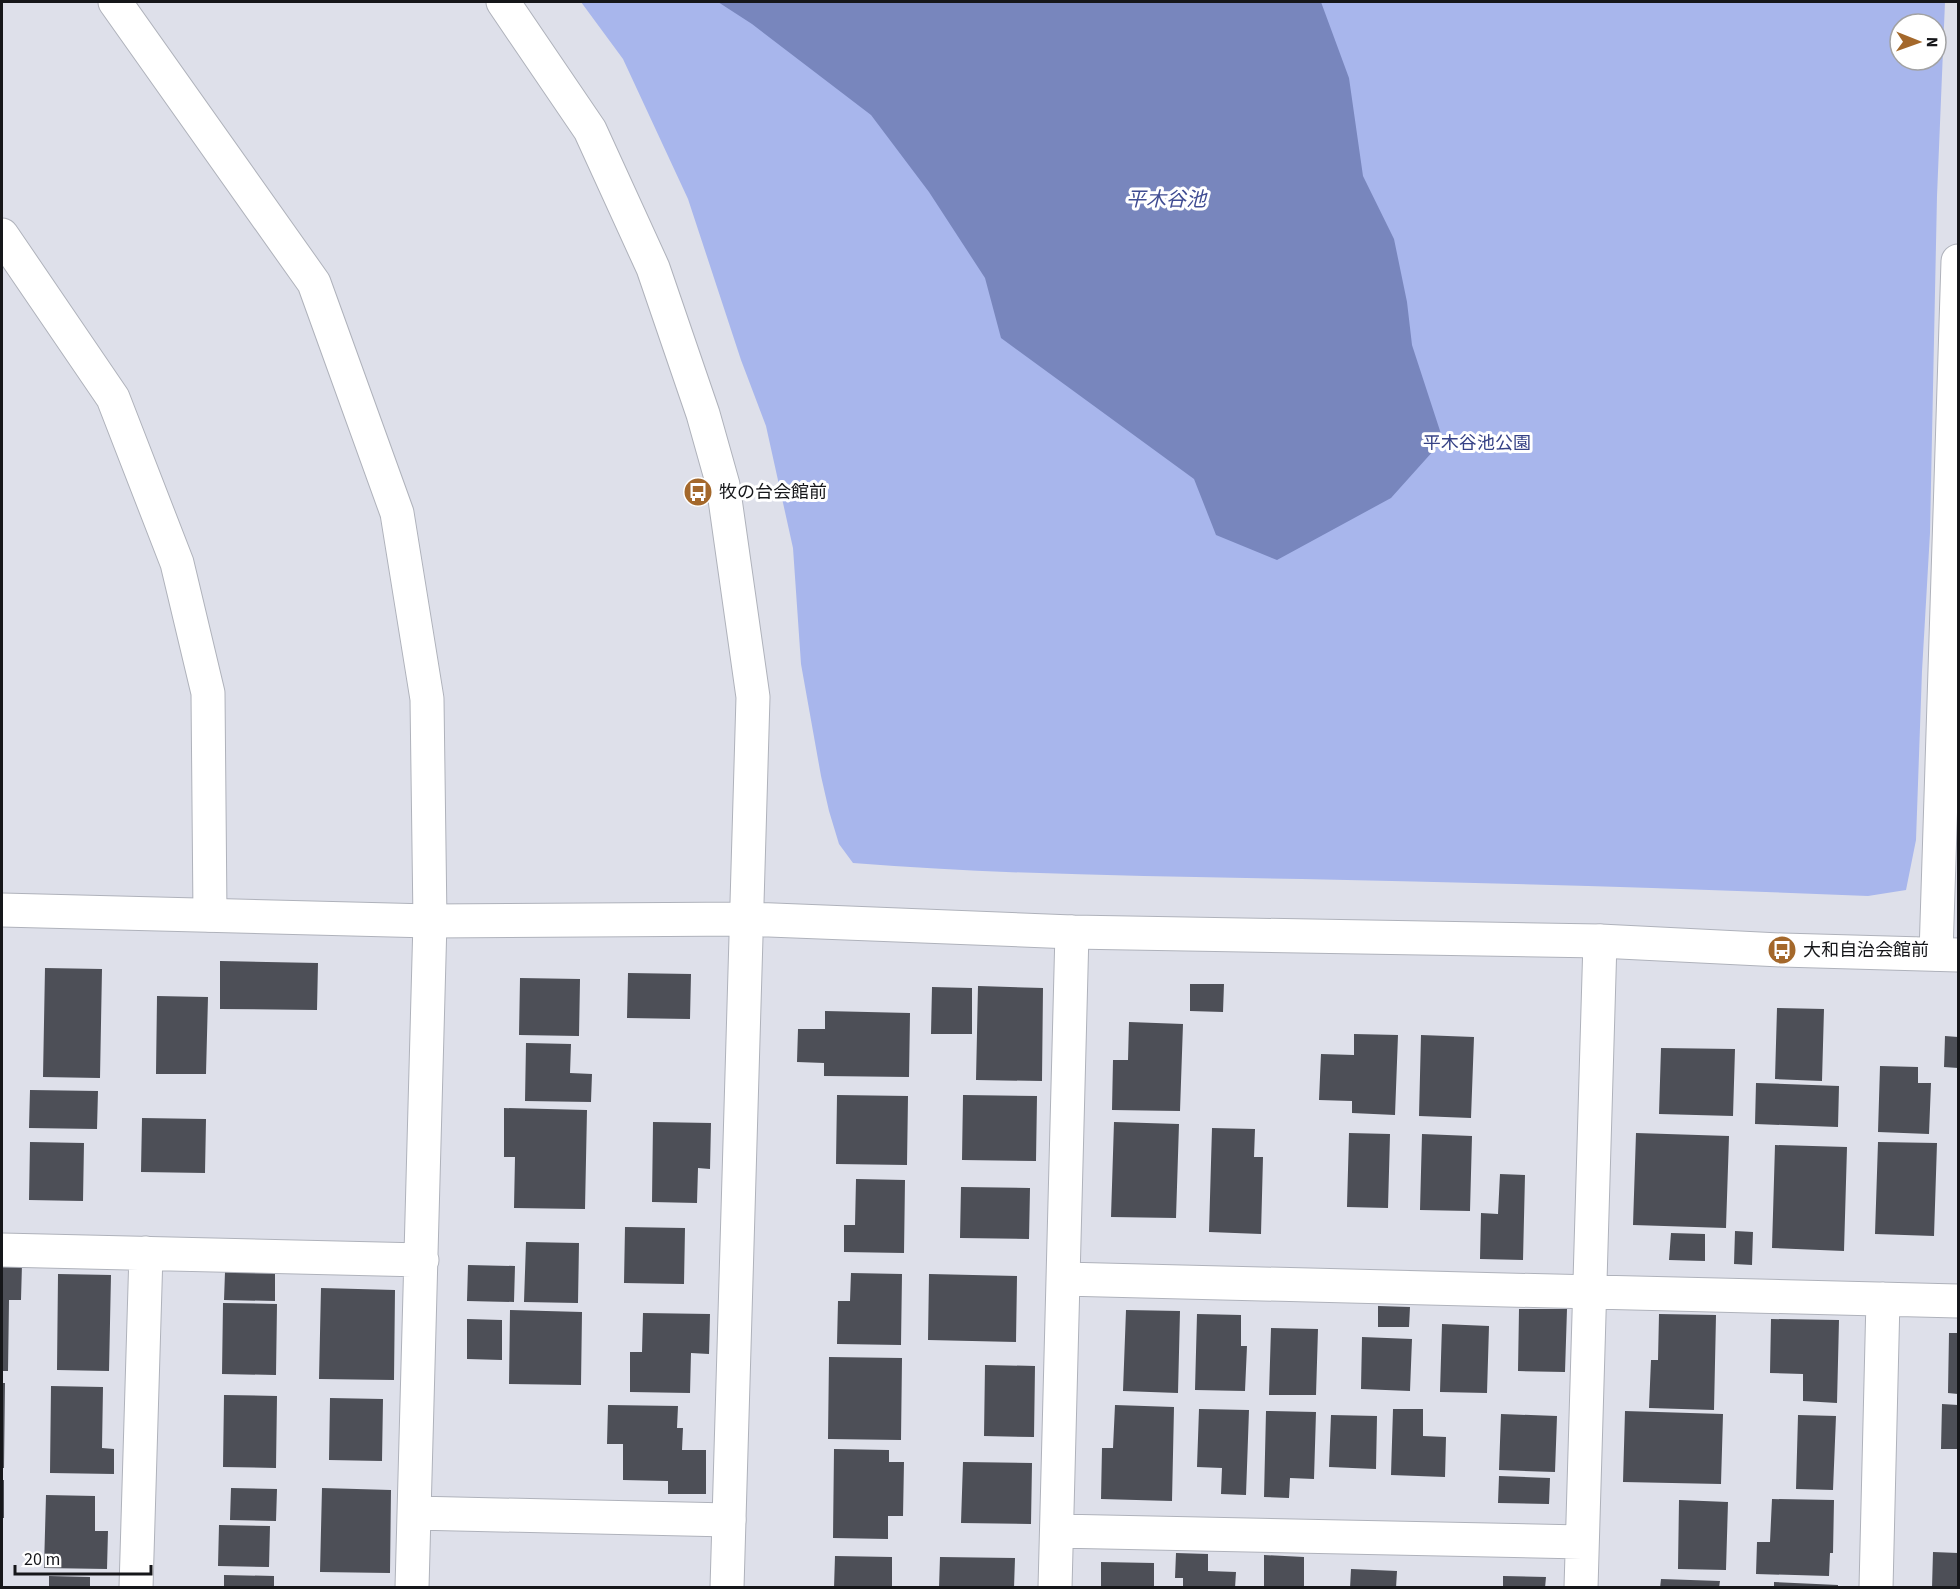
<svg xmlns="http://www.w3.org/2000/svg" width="1960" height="1589" font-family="'Source Sans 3','Noto Sans JP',sans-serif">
	<rect width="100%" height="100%" fill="#dee0ea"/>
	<path fill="#a8b6ec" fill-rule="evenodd" d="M581,2H1945L1937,196L1930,533L1922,671L1916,840L1906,890L1868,896C1680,888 1491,883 1302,879C1152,876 1002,875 853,863L839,844L829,811L821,776L801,664L793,548L766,426L741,360L688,199L623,59ZM1900,24H1936V60H1900Z"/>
	<path fill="#7886bd" d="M718,2H1321L1349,78L1363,176L1394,239L1407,302L1412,345L1443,440L1391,498L1277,560L1216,535L1194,479L1001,338L985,278L929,192L871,115L752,24Z"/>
	<path fill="#4d4f57" d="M220,961L318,963L317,1010L220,1009Z
		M45,968L102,969L100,1078L43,1077Z
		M628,973L691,974L690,1019L627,1018Z
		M520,978L580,979L579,1036L519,1035Z
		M1190,984H1224L1223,1012L1190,1011Z
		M978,986L1043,988L1042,1081L976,1080Z
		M932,987L972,988V1034H931Z
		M157,996L208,997L206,1074H156Z
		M1777,1008L1824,1009L1822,1081L1775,1079Z
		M825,1011L910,1013L909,1077L824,1076V1063L797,1062L798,1029H825Z
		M1129,1022L1183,1024L1180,1111L1112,1110L1113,1060H1128Z
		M1354,1034L1398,1035L1395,1115L1352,1113V1101L1319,1100L1321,1054L1354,1055Z
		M1421,1035L1474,1037L1471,1118L1419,1116Z
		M1945,1036L1958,1037V1068L1944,1067Z
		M526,1043L571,1044L570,1073L592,1074L591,1102L525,1101Z
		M1661,1048L1735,1049L1733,1116L1659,1114Z
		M1880,1066L1918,1067V1083H1931L1929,1134L1878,1132Z
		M1756,1083L1839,1086L1838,1127L1755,1124Z
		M30,1090L98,1091L97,1129L29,1128Z
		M837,1095L908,1096L907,1165L836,1164Z
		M963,1095L1037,1096L1036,1161L962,1160Z
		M504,1108L587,1110L585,1209L514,1208L515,1157H504Z
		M142,1118L206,1119L205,1173L141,1172Z
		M653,1122L711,1123L710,1169L698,1168L697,1203L652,1202Z
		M1114,1122L1179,1124L1176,1218L1111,1217Z
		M1212,1128L1255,1129L1254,1157H1263L1261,1234L1209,1232Z
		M1349,1133L1390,1134L1388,1208L1347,1207Z
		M1636,1133L1729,1136L1726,1228L1633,1225Z
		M1422,1134L1472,1136L1470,1211L1420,1210Z
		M30,1142L84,1143L83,1201L29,1200Z
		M1878,1142L1937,1143L1934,1236L1875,1234Z
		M1775,1145L1847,1147L1844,1251L1772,1248Z
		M1500,1174L1525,1175L1523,1260L1480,1259L1481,1213L1498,1214Z
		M856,1179L905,1180L904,1253L844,1252V1225H855Z
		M961,1187L1030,1188L1029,1239L960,1238Z
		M625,1227L685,1228L684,1284L624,1283Z
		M1735,1231L1753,1232L1752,1265L1734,1264Z
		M1671,1233L1705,1234V1261L1669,1260Z
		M526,1242L579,1243L578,1303L524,1302Z
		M2,1263L22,1264L21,1300H9L8,1371H2Z
		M468,1265L515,1266L514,1302L467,1301Z
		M225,1272L275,1273V1301L224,1300Z
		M851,1273L902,1274L901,1345L837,1344L838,1301H850Z
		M58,1274L111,1275L109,1371L57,1370Z
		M929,1274L1017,1276L1016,1342L928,1340Z
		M321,1288L395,1290L394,1380L319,1379Z
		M223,1303L277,1304L276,1375L222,1374Z
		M1378,1306L1410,1307L1409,1327H1378Z
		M1519,1309H1567L1565,1372L1518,1371Z
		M510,1310L582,1312L581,1385L509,1384Z
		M1126,1310L1180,1311L1178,1393L1123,1391Z
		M643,1313L710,1314L709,1354L691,1353L690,1393L630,1392V1352H642Z
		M1197,1314L1241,1315V1346H1247L1245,1391L1195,1390Z
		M1659,1314L1716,1315L1714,1410L1649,1408L1651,1360H1658Z
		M467,1319L502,1320V1360L467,1359Z
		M1771,1319L1839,1320L1837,1403L1803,1401V1374L1770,1373Z
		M1442,1324L1489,1326L1487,1393L1440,1392Z
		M1271,1328L1318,1329L1316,1395H1269Z
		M1949,1333H1958V1394L1948,1393Z
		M1362,1337L1412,1339L1410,1391L1361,1389Z
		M829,1357L902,1358L901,1440L828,1439Z
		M985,1365L1035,1366L1034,1437L984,1436Z
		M2,1383H5L4,1468H2Z
		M51,1386L103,1387L102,1448L114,1449V1474L50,1473Z
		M224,1395L277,1396L276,1468L223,1467Z
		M330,1398L383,1399L382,1461L329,1460Z
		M1942,1404L1958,1405V1449H1941Z
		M608,1405L678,1406L677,1428H683L682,1450H706V1494H668V1481L623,1480V1444H607Z
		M1115,1405L1174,1407L1172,1501L1101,1499L1102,1448H1113Z
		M1199,1409L1249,1410L1246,1495L1221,1494L1222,1468L1197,1467Z
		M1393,1409H1423V1436L1446,1437L1445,1477L1391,1475Z
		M1266,1411L1316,1412L1314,1479L1290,1478L1289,1498L1264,1497Z
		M1625,1411L1723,1414L1721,1484L1623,1482Z
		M1501,1414L1557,1416L1555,1472L1499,1470Z
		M1331,1415L1377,1416L1376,1469L1329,1467Z
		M1798,1415L1836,1416L1833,1490L1796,1489Z
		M834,1449L889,1450V1462H904L903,1516H888V1539L833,1538Z
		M963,1462L1032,1463L1031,1524L961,1523Z
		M1499,1476L1550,1478L1549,1504L1498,1503Z
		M2,1480H4V1518H2Z
		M231,1488L277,1489L276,1521L230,1520Z
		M322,1488L391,1490L390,1573L320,1572Z
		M46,1495L95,1496V1531H108L107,1569L44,1568Z
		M1772,1499L1834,1500L1833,1553H1830L1829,1576L1756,1574L1757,1542H1770Z
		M1679,1500L1728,1502L1726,1570L1678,1569Z
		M219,1525L270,1526L269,1567L218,1566Z
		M1933,1552L1958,1553V1588H1932Z
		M1176,1553L1208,1554V1571L1236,1572L1235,1588H1183V1578H1175Z
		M1264,1555L1304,1557V1588L1264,1587Z
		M835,1556L892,1557V1588H834Z
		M940,1557L1015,1558L1014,1588H939Z
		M1101,1562L1154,1563V1588H1101Z
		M1351,1569L1397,1571L1396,1588H1350Z
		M224,1575L274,1576V1588H224Z
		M49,1576L90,1577V1588H49Z
		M1503,1576L1546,1577L1545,1588H1503Z
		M1661,1579L1720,1581L1719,1588H1660Z
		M1774,1582L1838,1585V1588H1774Z"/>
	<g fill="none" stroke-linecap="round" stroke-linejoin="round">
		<g stroke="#afb2bb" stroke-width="35">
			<path id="minor" d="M115,2L314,283L397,513L427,699L430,921L412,1588
				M2,235L113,398L177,563L208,693L210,915
				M1936,954L1958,261
				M2,1250L422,1260
				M1063,1279L1958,1301
				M414,1513L729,1520
				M1057,1531L1582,1542
				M136,1588L146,1253
				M1055,1588L1072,932
				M1581,1588L1600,941
				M1876,1588L1883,1299"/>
		</g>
		<g stroke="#afb2bb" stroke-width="35">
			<path id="tertiary" d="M503,2L590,130L653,268L703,414L723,485L753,697L727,1588
				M2,910L430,921L746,919L1072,932L1600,941L1782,950L1958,955"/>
		</g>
		<use href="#minor" stroke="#fff" stroke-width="33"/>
		<use href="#tertiary" stroke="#fff" stroke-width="33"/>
	</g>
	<defs>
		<g id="bus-disc" transform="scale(1.5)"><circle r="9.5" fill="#a4682b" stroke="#fff"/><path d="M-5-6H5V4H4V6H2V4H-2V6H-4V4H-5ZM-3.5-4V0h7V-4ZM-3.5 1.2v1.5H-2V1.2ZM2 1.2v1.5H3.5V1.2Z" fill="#fff"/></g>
	</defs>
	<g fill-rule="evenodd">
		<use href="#bus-disc" x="698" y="492"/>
		<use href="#bus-disc" x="1782" y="950"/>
	</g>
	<g text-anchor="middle" stroke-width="6" stroke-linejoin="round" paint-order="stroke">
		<g font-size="18" fill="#364286" stroke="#fff">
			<text x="1477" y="449">平木谷池公園</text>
		</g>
		<g font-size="18" fill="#16171a" stroke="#fff" text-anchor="start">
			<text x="719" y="498">牧の台会館前</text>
			<text x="1803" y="956">大和自治会館前</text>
		</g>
		<g font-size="20" font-style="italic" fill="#404d93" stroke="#fff">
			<text x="1166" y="206">平木谷池</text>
		</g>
	</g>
	<rect width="1960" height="1589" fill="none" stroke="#16171a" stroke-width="6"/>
	<g transform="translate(1918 42) rotate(91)"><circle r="28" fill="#ffffff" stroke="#a2a2a3" stroke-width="1.5"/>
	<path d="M0-4.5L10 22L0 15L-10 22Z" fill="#a4682b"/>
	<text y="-9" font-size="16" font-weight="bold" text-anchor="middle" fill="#16171a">N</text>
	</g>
	<path d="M15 1565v9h136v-9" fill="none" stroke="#16171a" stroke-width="3"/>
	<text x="24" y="1565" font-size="18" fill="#16171a" stroke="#ffffff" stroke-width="4.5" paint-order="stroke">20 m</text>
</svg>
